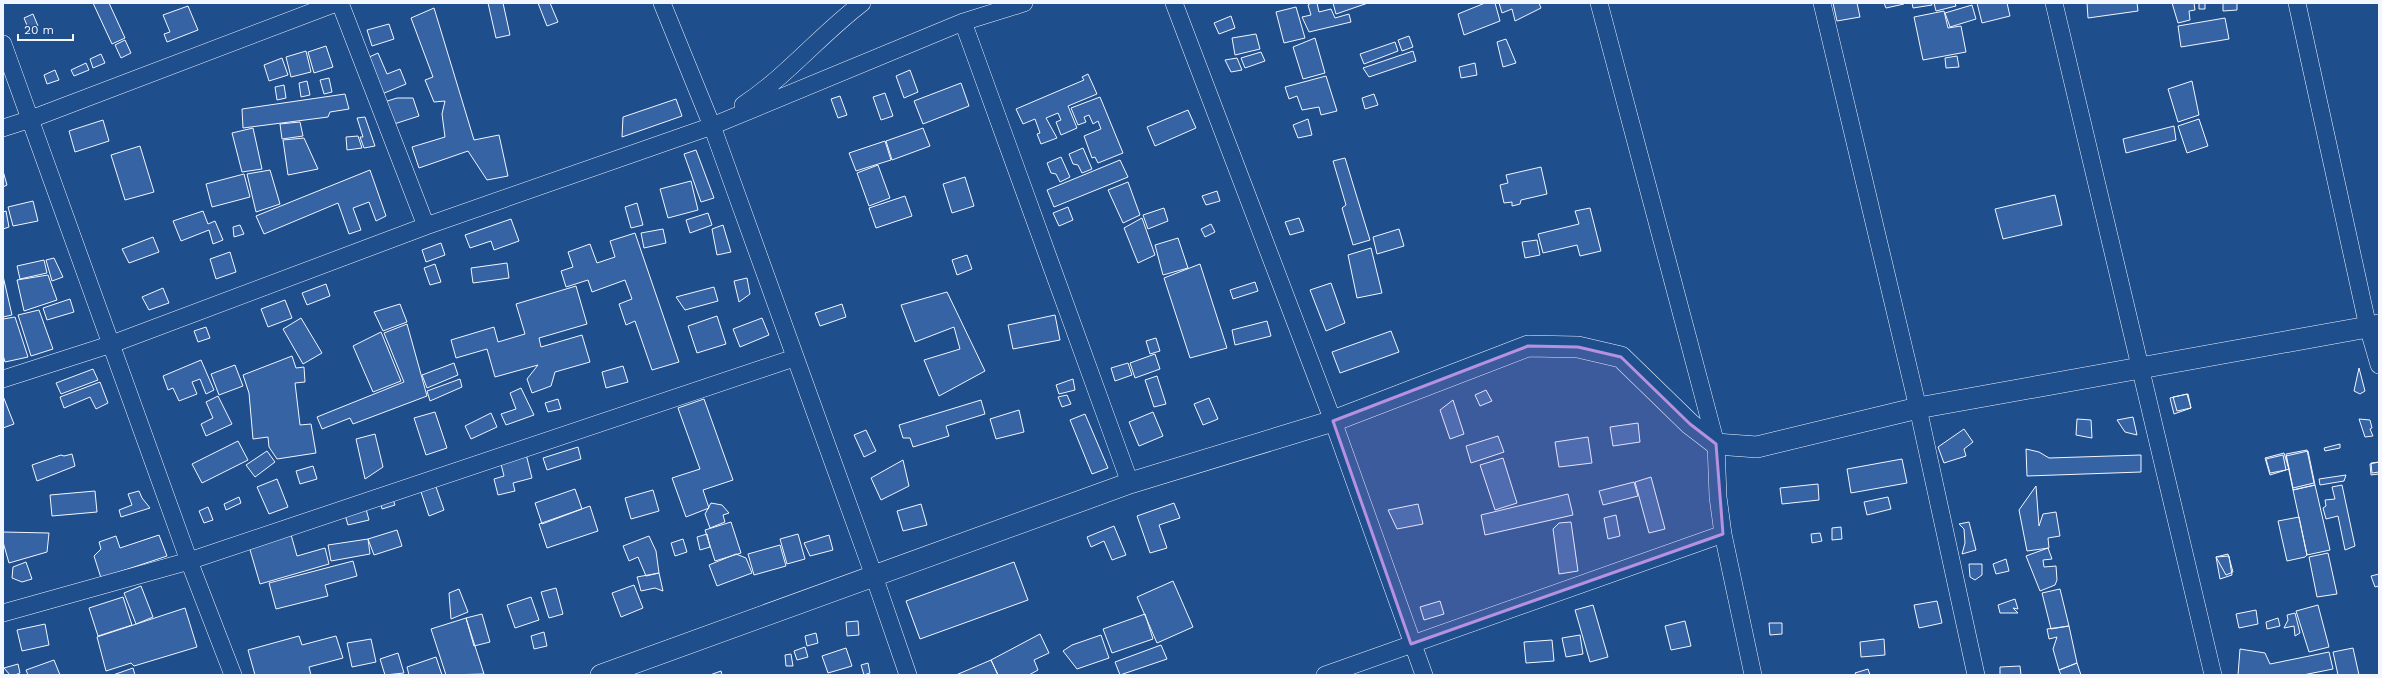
<svg xmlns="http://www.w3.org/2000/svg" width="2382" height="678" font-family="'Work Sans',sans-serif">
	<rect width="100%" height="100%" fill="#1f4e8c"/>
	<path fill="#3563a3" stroke="#f2f6ff" d="M93,3H109L125,38L112,44Z
		M488,3H503L510,35L496,38Z
		M538,3H550L558,22L547,26Z
		M1311,3H1317L1319,12L1331,9L1335,18L1349,14L1351,22L1309,32L1302,17L1311,15L1308,5Z
		M1333,3H1368L1336,14Z
		M1485,3H1495L1500,21L1464,35L1458,14Z
		M1499,3H1539L1541,8L1515,21L1512,9L1502,13Z
		M1833,3H1857L1860,17L1837,21Z
		M1884,3H1904V4L1886,8Z
		M1912,3H1931L1932,5L1913,8Z
		M1934,3H1955L1956,6L1936,11Z
		M1977,3H2007L2010,16L1982,23Z
		M2087,3H2137L2138,11L2088,18Z
		M2172,3H2194L2195,10L2189,11L2190,20L2178,23Z
		M2199,3H2205V9H2199Z
		M2223,3H2237V10L2223,11Z
		M1972,5L1976,19L1950,27L1945,13Z
		M188,6L198,30L167,42L164,34L170,32L163,15Z
		M1296,7L1305,38L1284,43L1276,12Z
		M434,8L474,140L499,135L508,176L487,180L468,151L419,168L412,147L445,137L442,114L445,101L434,102L425,80L433,77L411,18Z
		M1944,11L1948,28L1961,26L1966,52L1923,60L1914,17Z
		M33,14L38,26L29,30L24,18Z
		M1231,16L1235,28L1219,34L1214,23Z
		M2225,18L2229,39L2181,47L2178,26Z
		M389,24L394,39L372,46L367,30Z
		M1256,34L1260,49L1235,55L1232,38Z
		M1409,36L1413,47L1402,51L1398,40Z
		M1315,38L1325,73L1303,79L1293,47Z
		M1506,39L1516,63L1503,67L1497,42Z
		M125,40L131,53L121,58L115,45Z
		M1395,42L1398,51L1364,64L1360,54Z
		M326,46L333,67L314,73L308,52Z
		M306,51L311,72L291,77L286,57Z
		M1413,51L1416,61L1369,77L1363,68Z
		M1261,52L1265,61L1245,68L1241,58Z
		M378,53L387,74L400,69L406,84L382,94L367,58Z
		M101,54L105,63L93,68L90,59Z
		M1957,56L1959,67L1946,68L1945,58Z
		M282,58L288,75L269,81L264,65Z
		M1237,58L1242,70L1231,72L1225,60Z
		M86,63L89,70L74,76L71,70Z
		M1475,63L1477,75L1461,78L1459,67Z
		M55,70L59,80L47,84L44,75Z
		M910,70L918,92L904,98L896,76Z
		M1088,74L1097,94L1068,106L1077,128L1061,135L1056,122L1061,120L1058,113L1046,118L1057,138L1041,144L1037,134L1040,133L1035,119L1023,124L1016,109L1084,80L1082,77Z
		M1326,76L1337,111L1321,115L1319,107L1302,110L1297,96L1289,99L1285,87Z
		M329,78L332,92L324,94L320,80Z
		M307,81L310,95L301,97L299,83Z
		M2192,81L2199,115L2178,122L2168,89Z
		M961,83L969,106L923,124L914,101Z
		M284,85L286,98L277,100L275,87Z
		M885,93L893,116L881,120L873,97Z
		M345,94L349,109L330,112L328,117L243,128L242,109Z
		M1374,94L1378,105L1365,109L1362,98Z
		M840,96L847,115L838,118L831,99Z
		M1100,97L1123,153L1098,163L1095,157L1092,158L1084,136L1101,129L1098,121L1093,124L1089,115L1084,117L1086,122L1078,125L1071,108Z
		M397,98H413L419,116L391,125L384,102Z
		M676,99L682,116L622,137L623,117Z
		M1188,110L1196,128L1155,146L1147,127Z
		M365,117L375,146L364,148L360,137H363L357,118Z
		M1308,119L1312,135L1298,138L1293,125Z
		M2199,119L2208,146L2187,153L2178,126Z
		M103,120L109,141L75,152L69,131Z
		M300,122L303,136L282,139L280,124Z
		M2174,126L2176,140L2126,153L2123,139Z
		M253,128L262,169L242,172L232,133Z
		M923,128L930,146L892,160L886,141Z
		M358,136L362,148L347,150L346,137Z
		M304,138L318,169L288,175L283,140Z
		M885,141L891,160L856,171L849,153Z
		M140,146L154,192L125,200L111,155Z
		M1083,148L1092,169L1082,173L1078,165L1073,164L1069,154Z
		M696,150L714,198L701,202L684,154Z
		M1061,157L1070,177L1060,182L1056,174L1051,173L1047,163Z
		M1345,158L1370,240L1353,245L1342,208L1346,205L1333,161Z
		M1120,160L1128,177L1054,207L1047,190Z
		M878,165L890,198L869,206L857,173Z
		M1541,167L1547,194L1521,200L1520,204L1512,206V202L1504,203L1500,185L1508,183L1506,175Z
		M270,170L280,204L256,212L247,174Z
		M370,170L386,216L376,221L369,202L353,208L361,230L349,234L338,203L264,234L256,216Z
		M3,171L7,185L3,187Z
		M244,174L250,197L212,207L206,184Z
		M965,177L974,206L952,213L943,184Z
		M691,181L698,210L668,218L660,189Z
		M1128,182L1140,215L1123,223L1108,190Z
		M1217,191L1220,201L1206,205L1202,196Z
		M2055,195L2062,225L2003,239L1995,209Z
		M905,196L912,216L876,228L869,208Z
		M33,201L38,221L13,226L8,207Z
		M637,203L643,225L631,228L625,207Z
		M1068,207L1073,220L1059,226L1053,213Z
		M1164,208L1168,221L1148,229L1143,215Z
		M1590,208L1601,251L1580,256L1577,245L1543,253L1538,234L1579,224L1575,211Z
		M6,211L9,227L3,229V212Z
		M203,211L208,224L215,221L223,240L213,244L209,230L181,241L173,221Z
		M708,213L712,225L690,233L686,220Z
		M1142,218L1155,255L1138,263L1124,228Z
		M1299,218L1304,231L1290,235L1285,222Z
		M511,219L519,241L494,250L491,241L470,248L465,235Z
		M1211,224L1215,232L1205,237L1201,229Z
		M240,225L244,234L234,237L233,227Z
		M723,225L731,252L717,255L712,229Z
		M663,229L666,243L644,248L641,233Z
		M1399,229L1404,246L1377,254L1373,237Z
		M635,233L679,362L652,370L635,321L626,325L619,304L632,299L625,280L592,292L588,280L566,287L561,271L573,267L568,252L590,244L597,263L615,257L610,241Z
		M153,237L159,252L129,263L122,249Z
		M1178,238L1188,268L1163,275L1155,245Z
		M1537,240L1540,255L1525,258L1522,242Z
		M441,243L445,255L426,262L422,250Z
		M1371,248L1382,293L1357,298L1348,255Z
		M230,252L236,272L216,279L210,259Z
		M967,255L972,269L957,275L952,260Z
		M54,258L63,277L52,281L46,260Z
		M44,260L47,273L20,279L17,266Z
		M507,263L509,278L473,283L471,268Z
		M435,264L441,282L430,285L424,268Z
		M1200,264L1227,348L1190,358L1164,278Z
		M48,275L57,300L24,311L17,280Z
		M3,276L12,315L3,317Z
		M747,278L750,294L739,302L734,281Z
		M1255,282L1258,291L1233,299L1230,290Z
		M1331,283L1345,323L1326,331L1310,290Z
		M326,284L330,296L307,305L302,293Z
		M576,286L587,324L539,338L541,347L582,335L590,362L555,372L551,386L532,393L527,379L538,365L495,377L487,349L456,358L451,340L494,327L498,342L525,334L516,304Z
		M714,287L718,301L685,310L676,297Z
		M163,288L169,303L149,310L142,297Z
		M947,292L985,371L939,396L924,360L960,349L954,327L915,342L901,305Z
		M70,299L74,312L47,320L43,308Z
		M285,300L292,318L268,327L261,309Z
		M400,304L407,322L383,331L374,312Z
		M842,304L846,317L820,326L815,313Z
		M39,310L53,349L31,356L18,315Z
		M1055,315L1060,340L1013,349L1008,325Z
		M717,316L726,344L697,353L688,326Z
		M15,317L28,357L5,362L3,355V319Z
		M301,318L322,353L303,364L283,329Z
		M762,318L769,335L740,347L733,329Z
		M1267,321L1271,336L1235,345L1232,330Z
		M407,324L427,396L353,424L350,418L322,429L317,417L404,382L384,333Z
		M206,327L210,338L198,342L194,331Z
		M1391,331L1399,352L1340,373L1332,352Z
		M381,332L401,381L373,392L353,346Z
		M1156,338L1160,351L1150,354L1146,341Z
		M1155,354L1160,369L1135,378L1130,363Z
		M292,356L296,368L304,367L305,382L295,383L300,425L311,424L316,453L277,459L269,447L268,437L253,439L249,393L243,375Z
		M201,360L214,390L206,394L200,379L192,382L197,394L179,401L173,388L168,390L163,376Z
		M454,363L458,375L427,388L422,375Z
		M1128,363L1132,375L1115,381L1111,368Z
		M235,365L243,386L219,395L211,374Z
		M623,366L628,382L606,388L602,372Z
		M2359,368L2365,391L2360,394L2354,391Z
		M93,369L98,380L61,394L56,383Z
		M1157,376L1166,404L1154,407L1145,380Z
		M460,379L462,387L430,401L427,391Z
		M1073,379L1075,390L1059,394L1056,385Z
		M100,382L108,403L96,409L90,397L64,408L60,397Z
		M521,388L534,415L506,425L501,414L516,409L510,393Z
		M1486,390L1492,401L1480,406L1475,395Z
		M2187,394L2191,408L2174,414L2170,398Z
		M2188,394L2191,408L2177,411L2173,397Z
		M1067,395L1071,404L1062,407L1058,397Z
		M3,396L14,424L3,428Z
		M218,396L232,424L206,436L201,424L213,418L206,402Z
		M1209,398L1218,419L1203,425L1194,404Z
		M558,399L561,409L548,412L545,403Z
		M704,399L733,480L703,490L709,508L686,517L672,478L700,469L678,408Z
		M981,400L985,414L946,426L949,436L913,447L910,438H903L899,425Z
		M1453,400L1464,434L1450,439L1440,410Z
		M1019,410L1024,432L996,439L990,419Z
		M435,412L447,448L426,455L414,418Z
		M1153,412L1163,436L1139,446L1129,422Z
		M491,413L497,427L471,439L465,426Z
		M1085,414L1108,468L1092,474L1070,420Z
		M2133,417L2137,435L2125,432L2117,420Z
		M2077,419L2091,420L2092,438L2076,435Z
		M2359,419L2370,420L2372,428L2370,429L2373,436L2365,437Z
		M1638,423L1640,442L1613,446L1610,427Z
		M1964,429L1973,442L1964,449L1966,456L1944,463L1938,447Z
		M866,430L876,451L864,457L854,435Z
		M375,434L383,467L365,479L356,439Z
		M1498,436L1504,452L1471,463L1466,446Z
		M1588,437L1592,463L1559,467L1555,442Z
		M238,441L248,460L202,483L192,464Z
		M2340,444V448L2325,451L2324,448Z
		M578,447L581,459L547,470L543,458Z
		M2026,449L2039,452L2049,458L2141,455V472L2027,476Z
		M2307,450L2314,483L2293,488L2286,454Z
		M267,451L275,462L255,477L246,465Z
		M2308,451L2315,485L2293,490L2286,456Z
		M2284,453L2289,469L2270,475L2265,458Z
		M72,454L75,466L37,481L32,465L61,455L64,456Z
		M526,454L532,478L513,483L515,491L498,495L494,479L504,476L500,460Z
		M2283,455L2286,470L2270,473L2266,459Z
		M1503,458L1517,503L1495,510L1480,465Z
		M1902,459L1907,483L1851,493L1847,469Z
		M903,460L909,486L881,500L871,478Z
		M2379,462V474L2371,475L2370,464Z
		M2379,462V472L2372,473L2371,463Z
		M313,466L317,479L300,484L296,471Z
		M2346,475L2344,481L2320,485L2319,479Z
		M1651,477L1665,529L1649,533L1635,482Z
		M277,479L288,507L269,514L257,487Z
		M1634,482L1638,496L1603,505L1599,491Z
		M435,484L444,510L429,516L420,489Z
		M1818,484L1819,500L1782,504L1780,488Z
		M2315,485L2330,550L2307,555L2293,490Z
		M2342,485L2355,546L2345,550L2338,516L2326,519L2323,508L2326,506L2325,500L2335,499L2332,487Z
		M2036,486L2039,526L2043,514L2056,512L2060,536L2048,538L2049,548L2027,551L2019,510Z
		M575,489L582,509L542,524L535,503Z
		M653,490L659,511L631,519L625,498Z
		M95,491L97,512L52,516L50,495Z
		M139,491L142,498L150,508L121,517L119,510L132,505L128,494Z
		M1568,494L1573,515L1485,535L1481,515Z
		M239,497L241,503L226,510L224,504Z
		M392,497L395,505L382,509L380,501Z
		M1888,497L1891,509L1867,515L1864,502Z
		M711,503L722,505L729,513L723,515L725,522L710,528L705,514Z
		M1174,503L1180,518L1159,525L1167,548L1150,553L1137,516Z
		M921,504L927,525L903,531L897,511Z
		M1418,504L1423,524L1397,529L1388,510Z
		M590,506L598,531L547,548L539,524Z
		M208,507L213,520L204,523L199,511Z
		M366,509L369,520L348,525L345,515Z
		M1616,515L1620,536L1608,539L1604,518Z
		M2299,517L2307,555L2305,557L2287,561L2278,521Z
		M731,522L741,553L715,561L705,530Z
		M1571,522L1578,571L1559,574L1553,529L1559,523Z
		M1969,522L1976,550L1962,554L1965,543L1964,529L1959,524Z
		M1114,526L1126,555L1112,560L1104,541L1091,547L1087,537Z
		M1841,527L1842,539L1832,540V528Z
		M397,530L402,546L374,555L368,539Z
		M290,531L297,556L325,548L329,564L260,584L248,543Z
		M3,532L49,533L47,552L9,563L3,542Z
		M1820,533L1822,541L1812,543L1811,534Z
		M707,534L710,547L700,550L697,537Z
		M798,534L805,559L787,564L780,539Z
		M159,535L167,556L101,578L94,556L101,549L99,542L116,536L120,548Z
		M829,535L833,550L810,556L804,543Z
		M649,536L656,551L659,573L646,576L638,557L629,561L623,546Z
		M368,539L370,554L331,561L328,545Z
		M683,539L687,552L675,556L671,543Z
		M780,545L786,566L754,575L748,554Z
		M2048,548L2052,559L2043,560L2044,567L2056,566L2057,580L2055,585L2040,591L2026,556Z
		M2328,553L2337,594L2317,597L2309,557Z
		M736,554L746,558L752,573L717,586L709,565Z
		M2228,554L2233,572L2226,575L2216,557Z
		M2229,556L2232,575L2220,579L2216,557Z
		M2006,559L2009,571L1996,574L1993,564Z
		M353,561L357,576L325,585L328,596L276,609L269,583Z
		M26,562L32,579L22,582L12,578L13,567Z
		M1014,562L1028,600L920,639L906,601Z
		M1969,564H1982V575L1975,580L1970,577Z
		M659,573L663,591L655,588L641,591L637,577Z
		M2379,574V586L2375,587L2371,576Z
		M1173,581L1193,627L1157,643L1137,597Z
		M634,585L643,608L621,617L612,593Z
		M141,586L153,617L136,624L124,593Z
		M556,588L563,614L549,618L541,592Z
		M459,589L468,612L451,619L449,593Z
		M2060,589L2069,626L2051,629L2042,593Z
		M123,597L132,625L98,636L89,608Z
		M531,597L539,620L515,628L507,605Z
		M2015,599L2018,609L2013,608L2018,613H2000L1998,605Z
		M1440,601L1444,614L1424,620L1420,607Z
		M1937,601L1942,623L1919,628L1914,605Z
		M1593,605L1608,657L1590,662L1575,610Z
		M2318,605L2329,647L2309,652L2296,611Z
		M185,608L197,647L134,666L131,663L106,671L97,637Z
		M2256,610L2258,624L2239,628L2236,614Z
		M2295,613L2300,633L2295,636L2294,626L2284,628L2288,620L2287,615Z
		M482,614L490,642L474,646L466,618Z
		M1145,614L1153,639L1112,653L1103,629Z
		M466,618L484,674L446,675L431,629Z
		M2278,618L2280,626L2267,629L2266,622Z
		M858,621L859,635L847,636L846,622Z
		M1685,621L1691,646L1671,650L1665,626Z
		M1769,623H1782V634L1770,635Z
		M45,624L49,645L22,651L17,630Z
		M2069,626L2077,663L2059,670L2053,649L2057,637L2049,639L2047,629Z
		M544,632L547,646L534,649L531,636Z
		M816,633L818,643L807,646L805,636Z
		M1040,634L1049,653L1034,660L1038,670L1029,675H998L991,660Z
		M1101,635L1109,658L1077,669L1063,651L1072,645Z
		M1580,635L1583,654L1566,657L1562,638Z
		M299,636L302,645L336,636L343,658L309,667L311,675H255L248,650Z
		M371,639L376,662L352,667L347,643Z
		M1884,639L1885,655L1861,657L1860,642Z
		M1552,640L1554,661L1526,663L1524,642Z
		M1161,645L1167,659L1120,675L1115,662Z
		M805,647L808,657L797,660L794,651Z
		M846,648L852,666L828,673L822,656Z
		M2353,648L2359,675H2338L2333,652Z
		M2240,649L2265,653L2270,664L2329,652L2333,669L2303,675H2238Z
		M398,653L404,673L385,675L380,659Z
		M791,654L793,666H786L785,655Z
		M436,657L442,675H409L407,667Z
		M54,660L60,675H28L26,670Z
		M991,660L998,675H956Z
		M868,663L870,673L864,675L861,665Z
		M2077,663L2081,675H2061L2059,670Z
		M18,664L20,673L15,675H10L4,668Z
		M2020,666L2021,675H2000V667Z
		M133,668L135,675H113Z
		M1868,669L1870,675H1856L1855,673Z
		M721,671L722,675H710Z"/>
	<g fill="none" stroke-linecap="round" stroke-linejoin="round">
		<g stroke="#f2f6ff" stroke-width="18">
			<path id="minor" d="M340,3L426,226
				M662,3L712,126L874,576L908,675
				M1174,3L1333,421L1424,675
				M1599,3L1716,444L1718,497L1723,534L1753,675
				M1822,3L1918,408L1976,675
				M2054,3L2213,675
				M2297,3L2368,327L2379,365
				M963,22L1130,483
				M3,44L189,561L233,675
				M743,105C787,76 820,35 862,3
				M3,128L31,119L336,3
				M3,379L112,344L426,226L712,126L963,22L1024,3
				M3,613L189,561L794,358
				M1325,675L1723,534"/>
		</g>
		<g stroke="#f2f6ff" stroke-width="22">
			<path id="tertiary" d="M601,675L1130,483L1333,421L1528,346L1578,347L1621,357L1690,424L1716,444L1757,447L1918,408L2379,325"/>
		</g>
		<use href="#minor" stroke="#1f4e8c" stroke-width="17"/>
		<use href="#tertiary" stroke="#1f4e8c" stroke-width="21"/>
	</g>
	<path fill="#b691df" fill-opacity="0.2" stroke="#b691df" stroke-width="3" stroke-linejoin="round" d="M1528,346L1578,347L1621,357L1690,424L1716,444L1723,534L1411,644L1333,421Z"/>
	<rect width="2382" height="678" fill="none" stroke="#f2f6ff" stroke-width="8"/>
	<path d="M18 34v6h55v-6" fill="none" stroke="#f2f6ff" stroke-width="2"/>
	<text x="24" y="34" font-size="12" fill="#f2f6ff" stroke="#1f4e8c" stroke-width="3" paint-order="stroke">20 m</text>
</svg>
